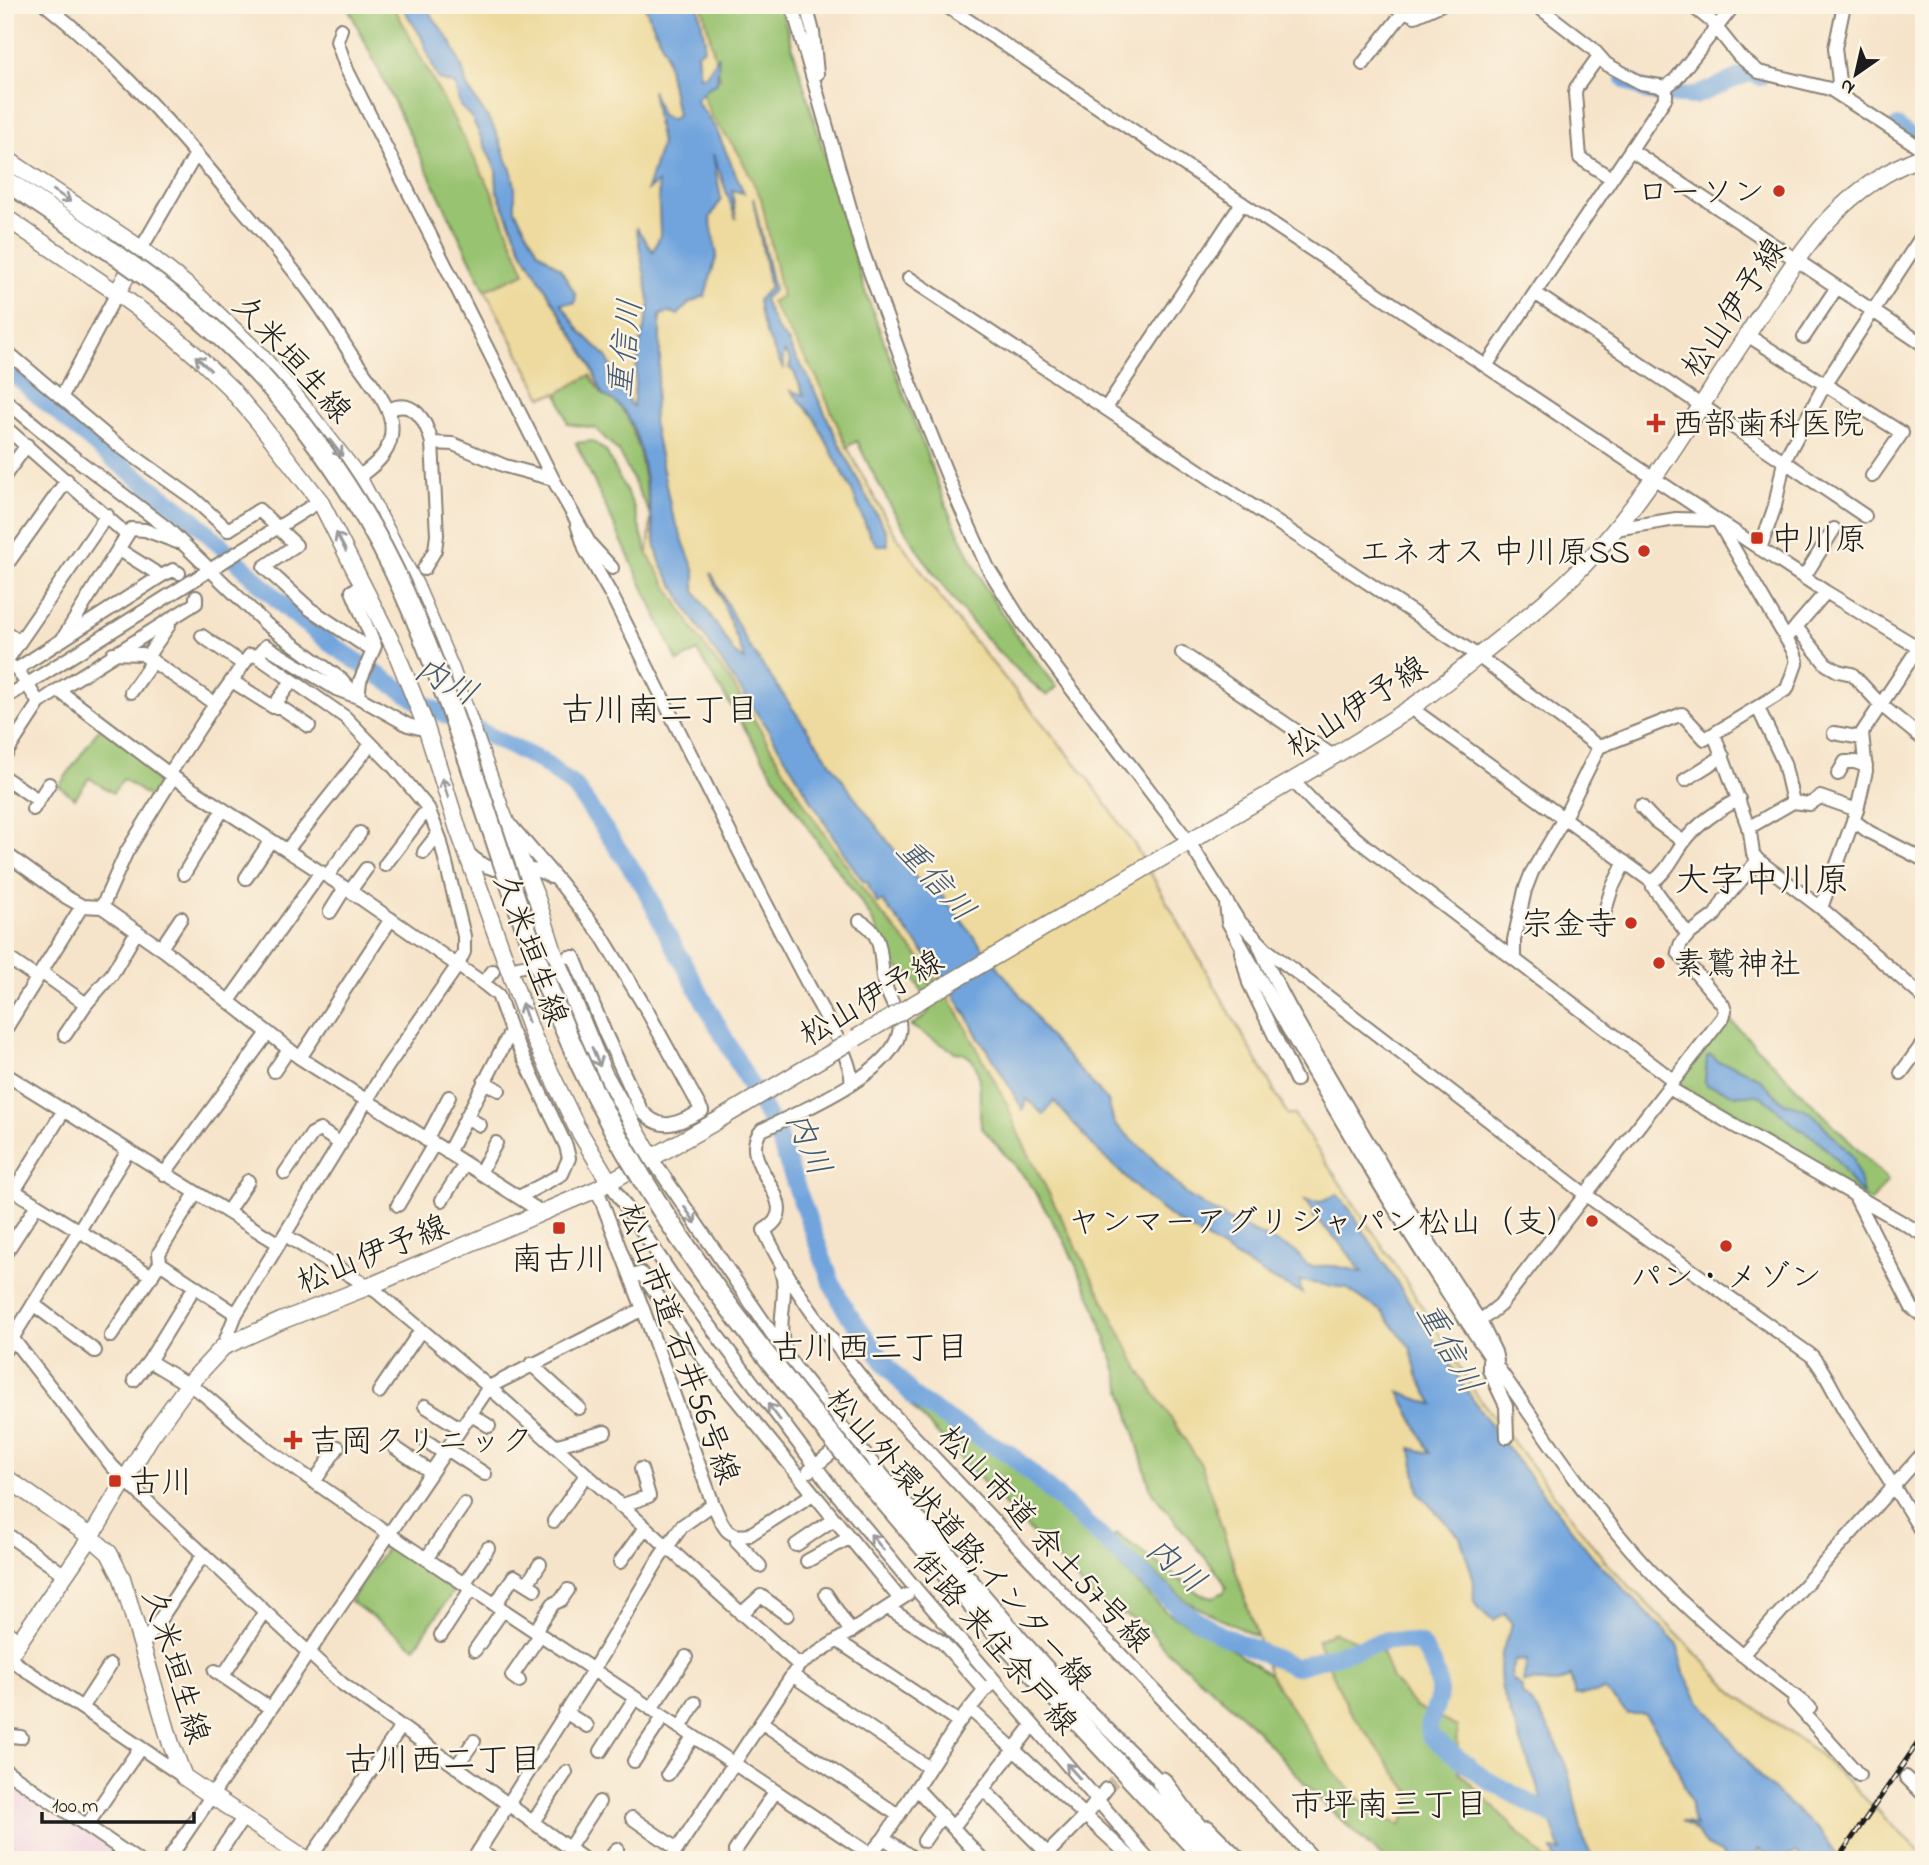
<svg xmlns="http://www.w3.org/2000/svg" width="1929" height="1865" font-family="'Indie Flower','Klee One',sans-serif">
	<rect width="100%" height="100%" fill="#fcf5e5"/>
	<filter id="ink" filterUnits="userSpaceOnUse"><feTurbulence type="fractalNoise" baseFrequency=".0143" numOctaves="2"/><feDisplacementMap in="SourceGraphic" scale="14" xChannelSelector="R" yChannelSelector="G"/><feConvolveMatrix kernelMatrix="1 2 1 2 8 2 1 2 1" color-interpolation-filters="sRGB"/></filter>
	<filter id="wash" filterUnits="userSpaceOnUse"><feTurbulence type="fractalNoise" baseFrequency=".00686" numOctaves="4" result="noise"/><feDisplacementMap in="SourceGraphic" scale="28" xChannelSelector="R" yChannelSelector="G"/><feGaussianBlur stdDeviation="1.57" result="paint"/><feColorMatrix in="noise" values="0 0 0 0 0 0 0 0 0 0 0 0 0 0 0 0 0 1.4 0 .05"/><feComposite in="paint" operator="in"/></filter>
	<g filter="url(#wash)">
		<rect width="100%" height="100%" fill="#f6e4ca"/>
		<path fill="#f0d0e4" d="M5,1777L128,1860H5Z"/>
		<path fill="#98c370" stroke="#5a7046" stroke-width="2" d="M347,5H393L490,188L526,273L485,290Z
			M702,5H780L865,291L949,513L985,587L1014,632L1057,687L1047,696C1029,680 1010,665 995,648C938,588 892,515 857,441L847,447L816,376L770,302L738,152L710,116L700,87L720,78Z
			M590,375L603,395L613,398L628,417L639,449L651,516L619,452L595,428L568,424L558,393Z
			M592,441L606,451L633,505L648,555L700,640L732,683L812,816L875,906L921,959L956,1009L1007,1104L1019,1135L1139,1369L1202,1466L1257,1637L1189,1603L1113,1538L1116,1533L1200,1594L1214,1597L1224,1592L1226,1587L1221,1577L1151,1491L1116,1369L1093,1302L1064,1240L1028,1181L982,1128C975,1108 991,1054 955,1052L911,1026C921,1019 929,1015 931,1003L912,977L886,960C882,921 845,882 823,850C778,786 739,718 697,651L678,662L576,443Z
			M101,726L169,777L154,800L123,779L113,793L89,778L75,798L59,786Z
			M1728,1018L1888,1180L1871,1202L1682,1091L1680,1083L1681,1077Z
			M910,1405L983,1448L1008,1458L1089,1534L1165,1611L1228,1647L1270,1675L1336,1775L1409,1791L1348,1708L1317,1640L1333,1632L1381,1649L1392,1679L1415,1706L1457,1727L1459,1772L1546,1860H1385L1319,1799L1246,1719L1165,1649L1143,1622L1102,1607Z
			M391,1541L457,1586L415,1647L350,1601Z"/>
		<path fill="#eeda9e" stroke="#857b5d" stroke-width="2" d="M393,5H702L720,78L700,88L711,116L738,152L761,198L782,296L771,302L816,376L847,447L891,528L954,617L1088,778L1134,844L1288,1115H1294L1404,1278L1476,1394L1606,1562L1737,1695L1818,1753L1914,1846L1924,1856V1860H1546L1459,1772L1457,1727L1415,1706L1392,1679L1381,1649L1333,1632L1317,1640L1348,1708L1409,1791L1411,1803L1401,1825L1374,1814L1336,1775L1270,1675L1202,1466L1139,1369L1019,1135L1007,1104L956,1009L921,959L875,906L812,816L732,683L700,640L648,555L651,516L639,449L628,417L613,398L603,395L590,375L558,393L542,397L485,290L525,273L490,188Z"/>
		<path fill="#71a4dd" stroke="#46607c" stroke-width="2" d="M401,5H424L451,42L463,70L467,87L493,126L512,172L515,187V210L538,251L560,268L576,295L575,303H561L580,331L606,356L621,386L627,393L629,403L633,406L638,351L650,305L636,227L653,252L660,235L658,183L647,190L661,144L652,90L661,115L671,120L677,115L665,51L644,5H698L705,41L704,49L697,53L700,77L706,75L719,55L717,83L707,88L696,100L716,129L744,193L732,190L736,219L713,154L721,199L710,218L717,255L705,296L690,302L678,315L671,312L660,315V361L653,421L671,510L695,572V591L735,654L745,660L711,573L747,643L858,802L920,883L939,892L1028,1005L1045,1032L1108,1101L1114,1123L1147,1153L1187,1195L1229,1220L1297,1252C1309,1273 1313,1264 1332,1266C1342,1267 1353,1270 1362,1272L1341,1244L1313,1216L1317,1215L1305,1200L1321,1202L1337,1194L1350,1210L1467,1391L1505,1445L1594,1558L1677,1644L1684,1673L1696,1696L1764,1782L1819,1830L1840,1860H1805L1796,1853C1776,1862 1776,1861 1758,1849C1754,1864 1740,1860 1726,1860L1721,1853L1705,1845L1697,1832L1681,1821L1696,1826C1690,1818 1693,1810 1690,1801C1678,1770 1666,1739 1644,1714H1628L1604,1690L1597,1693L1575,1695L1570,1676C1549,1692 1544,1678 1523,1682L1527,1660L1515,1661L1511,1671L1512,1679L1522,1687V1694C1545,1714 1563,1752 1571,1783C1575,1800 1578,1818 1583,1836C1585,1844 1592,1850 1593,1860H1556L1552,1850L1561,1851L1502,1690C1497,1662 1502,1650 1512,1624L1505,1613L1494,1621L1479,1610L1474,1599L1473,1577L1460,1537L1419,1494L1411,1448L1430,1453L1399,1392L1434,1405L1417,1375L1411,1349L1382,1312L1346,1288L1299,1281L1302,1293L1272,1279L1175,1220L1148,1199L1095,1148L1054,1101L1044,1115L1027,1099L1023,1110L988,1050L979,1039L969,1019L933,963L882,901L877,903L869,888L868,882L863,881C827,831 799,776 764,724C737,683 707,644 682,600C676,588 667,576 661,564C644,521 653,413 603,395L589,361L522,250L497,191L496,170L472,118L460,106L455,85L438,79L421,36Z
			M753,198L774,290L764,299C769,314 776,332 789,342C791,356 803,365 809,379C833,431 857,482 886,531L888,545H877L870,536L852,491L813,416L791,391L804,395L794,372L789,368L791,361L785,352L783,356L784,370C772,347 760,325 758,300L770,288Z
			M1711,1055L1720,1063L1732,1065L1758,1077L1784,1103L1803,1108L1814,1115L1853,1157L1863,1194C1852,1187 1849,1177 1842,1167C1831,1153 1815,1135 1799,1129L1764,1098C1754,1091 1747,1097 1736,1095C1725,1093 1721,1087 1707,1086L1705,1081L1707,1057Z"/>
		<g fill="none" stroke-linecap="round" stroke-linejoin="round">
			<path stroke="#71a4dd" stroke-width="18" d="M1625,79L1646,91L1665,94
				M1669,94L1695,96L1751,72L1760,77
				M1897,127L1914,139L1924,134
				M5,367L104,452L194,520L286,608L335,647L420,702L541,761L576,788L645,888L663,926L777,1134L832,1284L846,1311L888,1367L915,1398L953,1423L1010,1454L1180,1609L1221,1635L1295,1667L1388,1640L1419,1643C1430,1657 1439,1674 1439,1693C1438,1709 1426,1720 1430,1736L1487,1780L1563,1821"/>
		</g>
	</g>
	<g filter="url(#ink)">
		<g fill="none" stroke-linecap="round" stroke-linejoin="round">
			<path stroke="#cabca7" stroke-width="12" stroke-dasharray="12 6" stroke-linecap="butt" d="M1106,1789L1130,1766"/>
			<g stroke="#898073" stroke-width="16">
				<path id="minor" d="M46,5C111,57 165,117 218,180C250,218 283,255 312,295C326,314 338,334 350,353C362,371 388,401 391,421C395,448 379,463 358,477
					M792,5L862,250L911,385L958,502L988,568L1022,622L1067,683L1189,842L1238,920L1267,950L1586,1195L1812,1356C1828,1375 1835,1396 1848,1416C1874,1456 1900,1495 1924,1536
					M806,5L813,32L817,74
					M945,5L1718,521L1826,592L1924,651
					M1391,5L1415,16L1440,5
					M1536,5L1592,48L1606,64L1641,83L1666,87L1676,79L1734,5
					M1691,5L1711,21L1739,56L1759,72L1830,89L1924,150
					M341,29L337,41L347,70L553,479
					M1599,56L1576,88L1575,93L1580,158L1611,178
					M1363,64L1409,5
					M1834,91L1839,82L1835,48L1844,5
					M1631,150L1924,345
					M141,249L196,154
					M909,278L1478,656L1599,747
					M1535,293L1865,516
					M1747,335L1902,433L1872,476
					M1804,337L1837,287
					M5,350L114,442L194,499L228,530L259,510L296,545L264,567L310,609L373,651
					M1486,366L1666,97V87
					M62,396L117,293
					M5,400L71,455L167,528L266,624L342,680L358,697
					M1106,408L1242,203
					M388,410C414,397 426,421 432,443L453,444L505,466L553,479L590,544L612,568
					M5,427L127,535L62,640
					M5,475L27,445
					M107,515L5,663L17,669L39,703L58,690L173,777L350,891L483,983L493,971
					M577,524L586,551L613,598C678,728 741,859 810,988C821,1009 855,1063 851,1084
					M1615,529L1676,519L1714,520
					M127,535L131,529L145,530L177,542
					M118,549L161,576
					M1760,549L1775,506L1784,461L1825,384L1924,233
					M5,567L67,480
					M424,569L435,550L437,535L432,443
					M1804,577L1834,529
					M1796,627L1826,592
					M5,632L19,641
					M202,636L243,664
					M1787,638L1796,627L1826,664L1838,671L1852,674L1881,705L1924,740
					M113,653L142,654L215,704L250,655L257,656L345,717L393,766L428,808L440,839L464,936V952L458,965L387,1067L236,1314L223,1347
					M1182,653L1333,756
					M257,656L266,646L336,689L358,697L408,725L427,730
					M147,657L169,625
					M17,669L161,576L173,570L179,573
					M232,681L273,707H280L309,726
					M58,690L196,603V597
					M131,692L153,661
					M358,697L360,681L375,646L352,591L364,585
					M5,698L320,501
					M273,707L292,681
					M1411,708L1652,882
					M1834,733L1862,738
					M1714,734L1750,832L1753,854L1758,860L1821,908L1924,998
					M1599,747L1682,714L1705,739L1787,689L1797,661L1794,652L1719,523
					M5,755L39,703
					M170,773L215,704
					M1838,774L1845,762H1855L1866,766
					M5,778L38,800
					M1685,780L1723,756
					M1293,781L1315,804L1364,845L1673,1080
					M1793,802L1810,804L1820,797L1857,810
					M1641,806L1655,821L1684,842
					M33,809L49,784
					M1853,820L1869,832L1924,860
					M512,827L560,883L601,935L645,1007L702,1111C678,1123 662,1134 641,1110L605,1033L574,957H569
					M1748,828L1793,802L1784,763L1758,708
					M287,850L371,744
					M424,852L438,834
					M5,853L66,897L82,906L102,907L165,951L300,1058L543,1213
					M468,853C501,886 522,858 551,877
					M385,865L428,808
					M184,874L223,809
					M327,876L360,833
					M246,878L271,840
					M350,891L366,869
					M1226,903L1228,922C1319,1085 1413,1248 1521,1401C1555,1451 1589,1500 1628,1546C1681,1608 1746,1659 1810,1708
					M102,907L126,853L173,777
					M1821,908L1857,810L1866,771L1862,733L1919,647
					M330,912L345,888
					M1604,914L1612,888L1625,862
					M860,921C883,933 880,954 883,977C885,995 903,1014 899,1033C891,1074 797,1113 762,1130C732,1162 810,1205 764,1230C792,1292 842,1355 886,1407L1315,1860
					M1688,935L1653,887L1652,882C1667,872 1673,857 1683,843C1698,823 1717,811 1739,799
					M1259,945C1281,998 1312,1046 1340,1095C1385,1172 1431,1248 1480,1321
					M161,948L181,918
					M1241,952L1249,983L1296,1080
					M5,956L37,978
					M1514,958V940L1525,890L1532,872L1563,820L1599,747
					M518,967L545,962
					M41,972L86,1004
					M229,1001L321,872
					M5,1030L82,906
					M511,1031L566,1146L569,1158L562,1174L519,1197
					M65,1035L86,1004L112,974L137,931
					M300,1058L391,919
					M274,1071L289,1049
					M1901,1073L1924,1042
					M5,1074L279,1244
					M484,1082L499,1090
					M1669,1088L1924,1235
					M466,1117L480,1125
					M426,1140L449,1097
					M448,1153L511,1031L498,995L483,983
					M652,1159L794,1366L851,1438L1020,1637L1065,1687L1167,1788
					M285,1173L312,1134L320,1130L341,1144
					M480,1173L496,1143
					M164,1174L268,1033
					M610,1183L671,1274L832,1488L916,1589L1149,1860
					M5,1185L152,1276
					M14,1191L64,1110
					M1856,1198L1912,1308L1924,1317
					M442,1200L465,1164
					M398,1205L434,1144
					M227,1212L248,1181
					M285,1235L377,1292L489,1387L799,1665
					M5,1254L37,1205
					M160,1263L159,1253L196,1193
					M781,1271C790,1297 774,1327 786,1350
					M631,1277L641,1273L712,1370L900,1599
					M195,1286L149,1361L202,1393L270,1451L389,1534L870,1854L884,1838L959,1722L985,1690L995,1681
					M33,1304L95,1351
					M5,1329L112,1466L153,1507L341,1683L585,1860
					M111,1336L160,1263L236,1314
					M5,1350L128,1151
					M1489,1361V1370L1506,1406L1507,1437
					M1497,1361L1495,1352L1480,1321L1500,1305L1723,1017L1725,1011L1723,1005L1678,952L1681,943L1688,935L1715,915L1724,900L1758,860
					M531,1364L579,1408
					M134,1380L149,1361
					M379,1392L421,1330
					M425,1406L460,1428
					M470,1414L489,1426
					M423,1439L444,1453
					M554,1446L605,1432
					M394,1447L431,1472
					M447,1449L485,1474
					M809,1471L844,1443
					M314,1482L338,1447
					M713,1504C723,1524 724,1539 749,1535L813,1494
					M620,1506L649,1496L641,1469
					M554,1521L586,1475
					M5,1533L65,1575
					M738,1537L737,1542L760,1566
					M796,1545L834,1519
					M426,1559L464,1504
					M807,1561L849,1538
					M620,1562L645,1528
					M464,1584L488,1548
					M527,1584L540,1564
					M826,1594L851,1632
					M495,1605L514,1576L535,1589
					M888,1608L942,1642L985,1690
					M741,1614L761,1596L787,1615
					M5,1630L20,1641
					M535,1631L553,1604L561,1600L568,1590
					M441,1635L471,1589
					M838,1641L959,1722
					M141,1648L203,1555
					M475,1650L503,1610
					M1742,1655L1924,1452
					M8,1658L184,1777
					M215,1671L270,1708
					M792,1675L929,1768
					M223,1676L264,1613
					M519,1681L512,1676L540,1635
					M1794,1702L1859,1775
					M82,1708L110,1665
					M651,1709L686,1657
					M970,1709L1129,1856
					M565,1712L587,1726
					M761,1722L898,1815
					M680,1728L695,1703
					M5,1739L12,1736L21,1737
					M601,1751L635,1698
					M634,1761L663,1717
					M456,1767L474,1741
					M5,1770L137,1860
					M668,1774L693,1737
					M1906,1777L1924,1795
					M916,1788L983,1860
					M983,1789L1048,1854
					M632,1818L677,1849
					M533,1822L566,1772
					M87,1825L140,1748
					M953,1827L1033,1725
					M1208,1827L1241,1860
					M884,1838L916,1860
					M924,1841L942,1815
					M569,1848L599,1802
					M479,1850L493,1860
					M735,1851L775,1792
					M168,1860L489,1387L643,1309
					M214,1860L244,1817
					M309,1860L401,1727
					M473,1860L593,1670L660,1557L682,1526L713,1504L643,1309L597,1189
					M609,1860L617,1849
					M670,1860L799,1665L907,1595
					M1041,1860L1085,1816L1106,1789"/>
			</g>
			<g stroke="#898073" stroke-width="19">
				<path id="major" d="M5,158L141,249L190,288L258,353L291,391L358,477L415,585L451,669L501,810L537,899L556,959L604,1074L652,1159
					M5,217L117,293L163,327L200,359L231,389L258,421L320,501L394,647L425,724L458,829L533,1036L576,1126L610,1183
					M117,293L137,257
					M1182,846C1257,800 1335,758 1409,709C1439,689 1468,664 1497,641C1527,617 1557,593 1584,565C1647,499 1698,408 1749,332C1798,257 1834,189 1924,156
					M5,1477L91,1537L109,1553L122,1578L171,1744L184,1777L307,1860
					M5,1662L91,1537L150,1438L188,1385L223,1347L281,1321L370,1286L597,1189L715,1122"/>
			</g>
			<g stroke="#898073" stroke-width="23">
				<path id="highway" d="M5,180L103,246
					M862,1474L1010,1648L1207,1860
					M1162,1782L1188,1817L1225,1860"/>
			</g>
			<use href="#minor" stroke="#fff" stroke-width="12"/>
			<use href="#major" stroke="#fff" stroke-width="16"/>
			<use href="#highway" stroke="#fff" stroke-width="19"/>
			<g stroke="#1c1c1c" stroke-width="5">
				<path id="rail" d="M1837,1860L1924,1734"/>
			</g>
			<use href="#rail" stroke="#fcf5e5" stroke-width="2.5" stroke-dasharray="8" stroke-linecap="butt"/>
			<g stroke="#898073" stroke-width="19" stroke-linecap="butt">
				<path id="major-bridge" d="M856,1038L1182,846
					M715,1122L846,1044"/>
			</g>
			<g stroke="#898073" stroke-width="23" stroke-linecap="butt">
				<path id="highway-bridge" d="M103,246C140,271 176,297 209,326C290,396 360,494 404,592C470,738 506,895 570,1041C640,1202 751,1340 862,1474"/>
			</g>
			<use href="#major-bridge" stroke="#fff" stroke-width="16"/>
			<use href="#highway-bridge" stroke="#fff" stroke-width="19"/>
		</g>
		<defs><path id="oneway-shaft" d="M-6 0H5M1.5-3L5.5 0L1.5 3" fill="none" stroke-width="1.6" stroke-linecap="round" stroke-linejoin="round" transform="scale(1.75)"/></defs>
		<g stroke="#999">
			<use href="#oneway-shaft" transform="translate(62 196) rotate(34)"/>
			<use href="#oneway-shaft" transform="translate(203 363) rotate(-137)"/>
			<use href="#oneway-shaft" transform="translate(336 448) rotate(52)"/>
			<use href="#oneway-shaft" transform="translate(341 542) rotate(-118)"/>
			<use href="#oneway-shaft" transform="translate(445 788) rotate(-108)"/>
			<use href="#oneway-shaft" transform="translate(525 1013) rotate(-109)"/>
			<use href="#oneway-shaft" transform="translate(596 1057) rotate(67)"/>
			<use href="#oneway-shaft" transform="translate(690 1215) rotate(55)"/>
			<use href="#oneway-shaft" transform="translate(774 1412) rotate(-127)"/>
			<use href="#oneway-shaft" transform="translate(877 1542) rotate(-130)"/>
			<use href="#oneway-shaft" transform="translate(1073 1771) rotate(-132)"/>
		</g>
	</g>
	<g fill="#c8321e" stroke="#fcf5e5" stroke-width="2.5">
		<circle cx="1779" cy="191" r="7"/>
		<path d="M1652.5 412.5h7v7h7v7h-7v7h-7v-7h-7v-7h7z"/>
		<rect x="1750" y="531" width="14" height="14" rx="3.5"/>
		<circle cx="1644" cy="551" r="7"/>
		<circle cx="1631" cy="923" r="7"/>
		<circle cx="1659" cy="963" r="7"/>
		<circle cx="1592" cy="1221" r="7"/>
		<rect x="552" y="1221" width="14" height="14" rx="3.5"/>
		<circle cx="1726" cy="1246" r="7"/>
		<path d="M289.5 1429.5h7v7h7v7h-7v7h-7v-7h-7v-7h7z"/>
		<rect x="108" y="1474" width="14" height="14" rx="3.5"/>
	</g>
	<g text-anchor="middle" stroke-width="5" stroke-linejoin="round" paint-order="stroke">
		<g font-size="32" fill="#1c1c1c" stroke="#fcf5e5" text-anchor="start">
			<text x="1765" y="202" text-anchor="end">ローソン</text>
			<text x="1672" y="434">西部歯科医院</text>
			<text x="1771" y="549">中川原</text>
			<text x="1630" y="562" text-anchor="end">エネオス 中川原SS</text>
			<text x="1617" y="934" text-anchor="end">宗金寺</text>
			<text x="1673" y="974">素鷲神社</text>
			<text x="1578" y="1232" text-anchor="end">ヤンマーアグリジャパン松山（支）</text>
			<text x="559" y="1269" text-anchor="middle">南古川</text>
			<text x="1726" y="1287" text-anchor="middle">パン・メゾン</text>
			<text x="309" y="1451">吉岡クリニック</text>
			<text x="129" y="1492">古川</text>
		</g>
		<g font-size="32" fill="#1c1c1c" stroke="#fcf5e5">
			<text transform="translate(1733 307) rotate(-56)" y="11">松山伊予線</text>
			<text transform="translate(293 358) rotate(48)" y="11">久米垣生線</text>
			<text transform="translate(1356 706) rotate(-33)" y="11">松山伊予線</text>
			<text transform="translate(532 949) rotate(70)" y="11">久米垣生線</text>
			<text transform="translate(871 997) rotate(-30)" y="11">松山伊予線</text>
			<text transform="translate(372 1253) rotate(-22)" y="11">松山伊予線</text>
			<text transform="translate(680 1343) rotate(70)" y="11">松山市道 石井56号線</text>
			<text transform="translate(960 1538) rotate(49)" y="11">松山外環状道路;インター線</text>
			<text transform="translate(1045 1538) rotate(47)" y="11">松山市道 余土57号線</text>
			<text transform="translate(996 1642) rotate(49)" y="11">街路 来住余戸線</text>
			<text transform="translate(177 1666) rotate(73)" y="11">久米垣生線</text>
		</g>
		<g font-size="33" font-style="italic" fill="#425973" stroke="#fcf5e5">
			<text transform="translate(623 348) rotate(-83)" y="12">重信川</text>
			<text transform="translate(447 680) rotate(28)" y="12">内川</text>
			<text transform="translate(937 879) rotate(48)" y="12">重信川</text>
			<text transform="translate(810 1143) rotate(67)" y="12">内川</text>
			<text transform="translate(1451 1347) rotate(61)" y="12">重信川</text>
			<text transform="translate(1177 1564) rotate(41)" y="12">内川</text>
		</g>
		<g font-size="33" fill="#1c1c1c" stroke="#fcf5e5">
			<text x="660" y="720">古川南三丁目</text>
			<text x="870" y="1358">古川西三丁目</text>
			<text x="443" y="1770">古川西二丁目</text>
			<text x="1389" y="1815">市坪南三丁目</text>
		</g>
		<g font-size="35" fill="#1c1c1c" stroke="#fcf5e5">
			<text x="1762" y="891">大字中川原</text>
		</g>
	</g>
	<rect width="1929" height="1865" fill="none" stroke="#fcf5e5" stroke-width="28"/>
	<g transform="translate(1856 74) rotate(214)" stroke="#fcf5e5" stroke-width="5" paint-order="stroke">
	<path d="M0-5L12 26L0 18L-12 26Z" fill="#1c1c1c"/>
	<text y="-10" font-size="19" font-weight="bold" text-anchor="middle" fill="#1c1c1c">N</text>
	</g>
	<path d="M42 1812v10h152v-10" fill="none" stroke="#1c1c1c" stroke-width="3.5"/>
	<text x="52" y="1812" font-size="21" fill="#1c1c1c" stroke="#fcf5e5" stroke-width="5" paint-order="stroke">100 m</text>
</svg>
